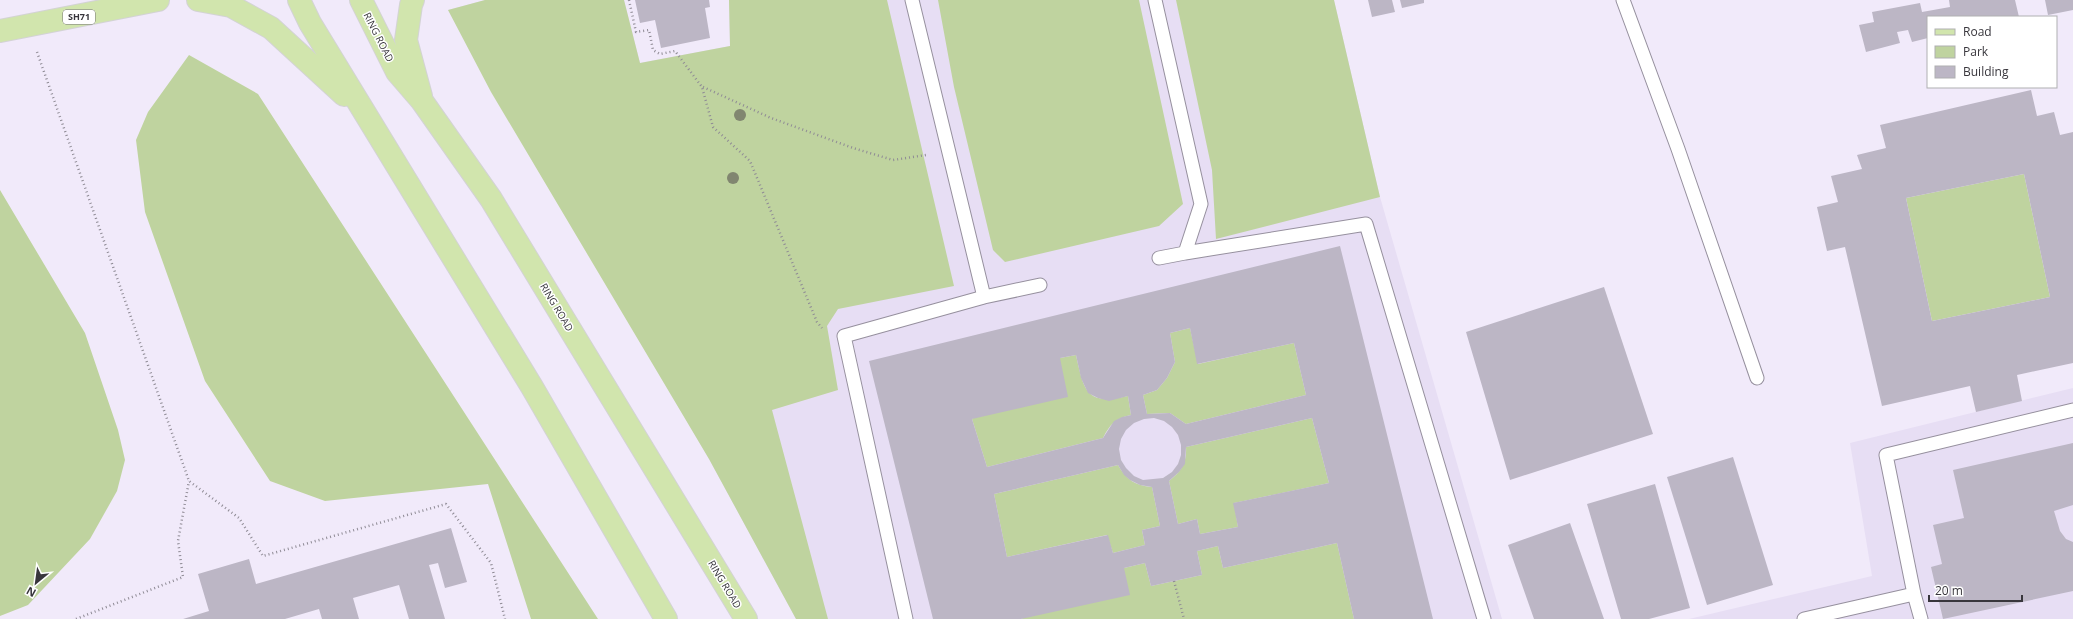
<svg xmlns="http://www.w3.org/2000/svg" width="2073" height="619" font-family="'Open Sans',sans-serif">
	<rect width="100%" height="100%" fill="#f1eafa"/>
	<path fill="#e7def4" d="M485,0H624L640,63L730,46L729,0H1334L1380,197L1502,619H796L709,459L448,10Z
		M2073,388V619H1689L1872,576L1850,443Z"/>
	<path fill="#bfd39f" d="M485,0H624L640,63L730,46L729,0H887L954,286L838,309L827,326L838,390L772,410L828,619H796L709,459L491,92L448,10Z
		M938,0H1139L1183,204L1159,226L1005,262L993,250L954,87Z
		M1176,0H1334L1380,197L1216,239L1212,170Z
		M189,55L258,94L598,619H531L488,484L325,501L270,481L205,381L145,212L136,140L148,112Z
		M2024,174L2050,297L1932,321L1906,198Z
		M0,190L85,333L118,430L125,460L117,491L90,539L28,605L0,616Z
		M1190,328L1198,364L1294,343L1306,395L1186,424L1170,413L1147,414L1143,395L1157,390L1167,378L1175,362L1170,333Z
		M1076,355C1084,391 1086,406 1128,396L1131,415C1116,418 1110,424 1103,438L987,467L972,419L1060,358Z
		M1312,418L1329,483L1234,503L1238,527L1200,534L1197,519L1178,524L1169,481C1181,472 1187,463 1186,447Z
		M1118,465C1126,479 1135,486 1152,487L1160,526L1142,530L1145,545L1113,553L1107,535L1007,557L994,494Z
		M1337,543L1354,619H1021L1124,568L1145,563L1151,586L1202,575L1197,551L1218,546L1223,568Z"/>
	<path fill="#bcb6c5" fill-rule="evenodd" d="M635,0H709L710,7L705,8L710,38L661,48L655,20L640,23Z
		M1368,0H1392L1395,12L1372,17Z
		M1400,0H1424V3L1402,8Z
		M1949,0H2015L2019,17H1928V38L1912,42L1908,30L1897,32L1900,43L1866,52L1859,25L1874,22L1872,12L1920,3L1922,12L1950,7Z
		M2045,0H2073V10L2048,15Z
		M2031,90L2037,116L2054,112L2060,135L2073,132V363L2017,375L2022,401L1976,412L1970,386L1882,406L1845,247L1827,251L1817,207L1838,202L1831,176L1862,169L1857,155L1886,148L1880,125ZM2024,174L2050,297L1932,321L1906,198Z
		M1340,246L1433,619H1354L1337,543L1223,568L1218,546L1197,551L1202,575L1151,586L1145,563L1124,568L1130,595L1021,619H933L869,361ZM1190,328L1197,364L1294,343L1306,395L1186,424L1170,413L1147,414L1143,395L1157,390L1167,378L1175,362L1170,333ZM1076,355L1081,378L1088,393L1098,398L1109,401L1128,396L1131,415L1122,417L1114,421L1103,438L987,467L972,419L1068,397L1060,358ZM1154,418L1164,421L1172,427L1178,435L1181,445V455L1178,464L1172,472L1163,478L1143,480L1134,476L1126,468L1121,460L1119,449L1121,439L1126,430L1134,423L1144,419ZM1312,418L1329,483L1233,503L1238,527L1200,534L1197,519L1178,524L1169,481L1179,472L1185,464L1186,447ZM1118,465L1124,475L1130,480L1140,485L1152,487L1160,526L1142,530L1145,545L1113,553L1108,535L1007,557L994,494Z
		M1604,287L1653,434L1510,480L1466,332Z
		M2073,443V505L2054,511L2060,531L2066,539L2073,542V591L1943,619L1931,567L1942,564L1933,525L1964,518L1953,470Z
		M1733,457L1773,585L1707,605L1667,477Z
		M1655,484L1690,608L1649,619H1621L1587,504Z
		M1570,523L1604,619H1534L1508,545Z
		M451,528L467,582L445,588L438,563L429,565L445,619H409L399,585L353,598L359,619H322L319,609L285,619H183L209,611L198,574L249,559L256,584Z"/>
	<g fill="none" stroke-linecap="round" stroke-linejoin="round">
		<g stroke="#96909e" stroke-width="15">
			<path id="lane" d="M912,0L984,297
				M1155,0L1201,204L1185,253L1159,258
				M1623,0L1678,149L1757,378
				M1185,253L1366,224L1484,619
				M1914,594L1886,455L2073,410
				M906,619L844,336L984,297L1040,285
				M1804,619L1914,594L1921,619"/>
		</g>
		<g stroke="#d3d3d4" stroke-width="24">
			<path id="primary" d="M198,0L231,6L271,28L344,95
				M299,0L310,23L532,387L666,619
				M361,0L397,72L422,101L491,199L746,619
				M413,0L411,5L406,40L421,96
				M0,31L158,0"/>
		</g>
		<path stroke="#8f8b95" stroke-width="2.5" stroke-dasharray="1 3" stroke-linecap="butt" d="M629,0L636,32L649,30L653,50L660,54L675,51L702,87L713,127L750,161L817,322L822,328
			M37,52L189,481L239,518L263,556L446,504L491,563L505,619
			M703,87L771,118L853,148L893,160L926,155
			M1174,581L1184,619
			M76,619L183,577L178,541L189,481"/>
		<use href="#lane" stroke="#fff" stroke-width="13"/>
		<use href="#primary" stroke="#d1e5ad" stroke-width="22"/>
	</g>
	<g fill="#818670">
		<circle cx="740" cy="115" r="6"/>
		<circle cx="733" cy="178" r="6"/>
	</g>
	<g text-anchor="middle" stroke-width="3" stroke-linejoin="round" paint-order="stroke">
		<rect fill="#fff" stroke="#747276" stroke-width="1" x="63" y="10" width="32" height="14" rx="3"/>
		<g font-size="9" font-weight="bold" fill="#38363c">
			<text x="79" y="20">SH71</text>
		</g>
		<g font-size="10" fill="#38363c" stroke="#fff">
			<text transform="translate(379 37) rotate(63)" y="4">RING ROAD</text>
			<text transform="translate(557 307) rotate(59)" y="4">RING ROAD</text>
			<text transform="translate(725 584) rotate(59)" y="4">RING ROAD</text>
		</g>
	</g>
	<rect x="1927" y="16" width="130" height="72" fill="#ffffff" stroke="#afafb1"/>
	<rect x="1935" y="29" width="20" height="6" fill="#d1e5ad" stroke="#afafb1"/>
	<text x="1963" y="36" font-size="12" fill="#38363c">Road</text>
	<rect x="1935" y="46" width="20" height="12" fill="#bfd39f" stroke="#afafb1"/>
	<text x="1963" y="56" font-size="12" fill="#38363c">Park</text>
	<rect x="1935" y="66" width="20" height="12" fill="#bcb6c5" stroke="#afafb1"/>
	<text x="1963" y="76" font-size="12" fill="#38363c">Building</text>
	<g transform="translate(36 583) rotate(209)" stroke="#ffffff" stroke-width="3" paint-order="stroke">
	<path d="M0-3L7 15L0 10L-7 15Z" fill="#38363c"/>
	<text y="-6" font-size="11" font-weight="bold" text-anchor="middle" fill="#38363c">N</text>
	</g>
	<path d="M1929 595v6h93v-6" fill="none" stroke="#38363c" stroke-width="2"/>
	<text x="1935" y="595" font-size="12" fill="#38363c" stroke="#ffffff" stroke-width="3" paint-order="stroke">20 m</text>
</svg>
